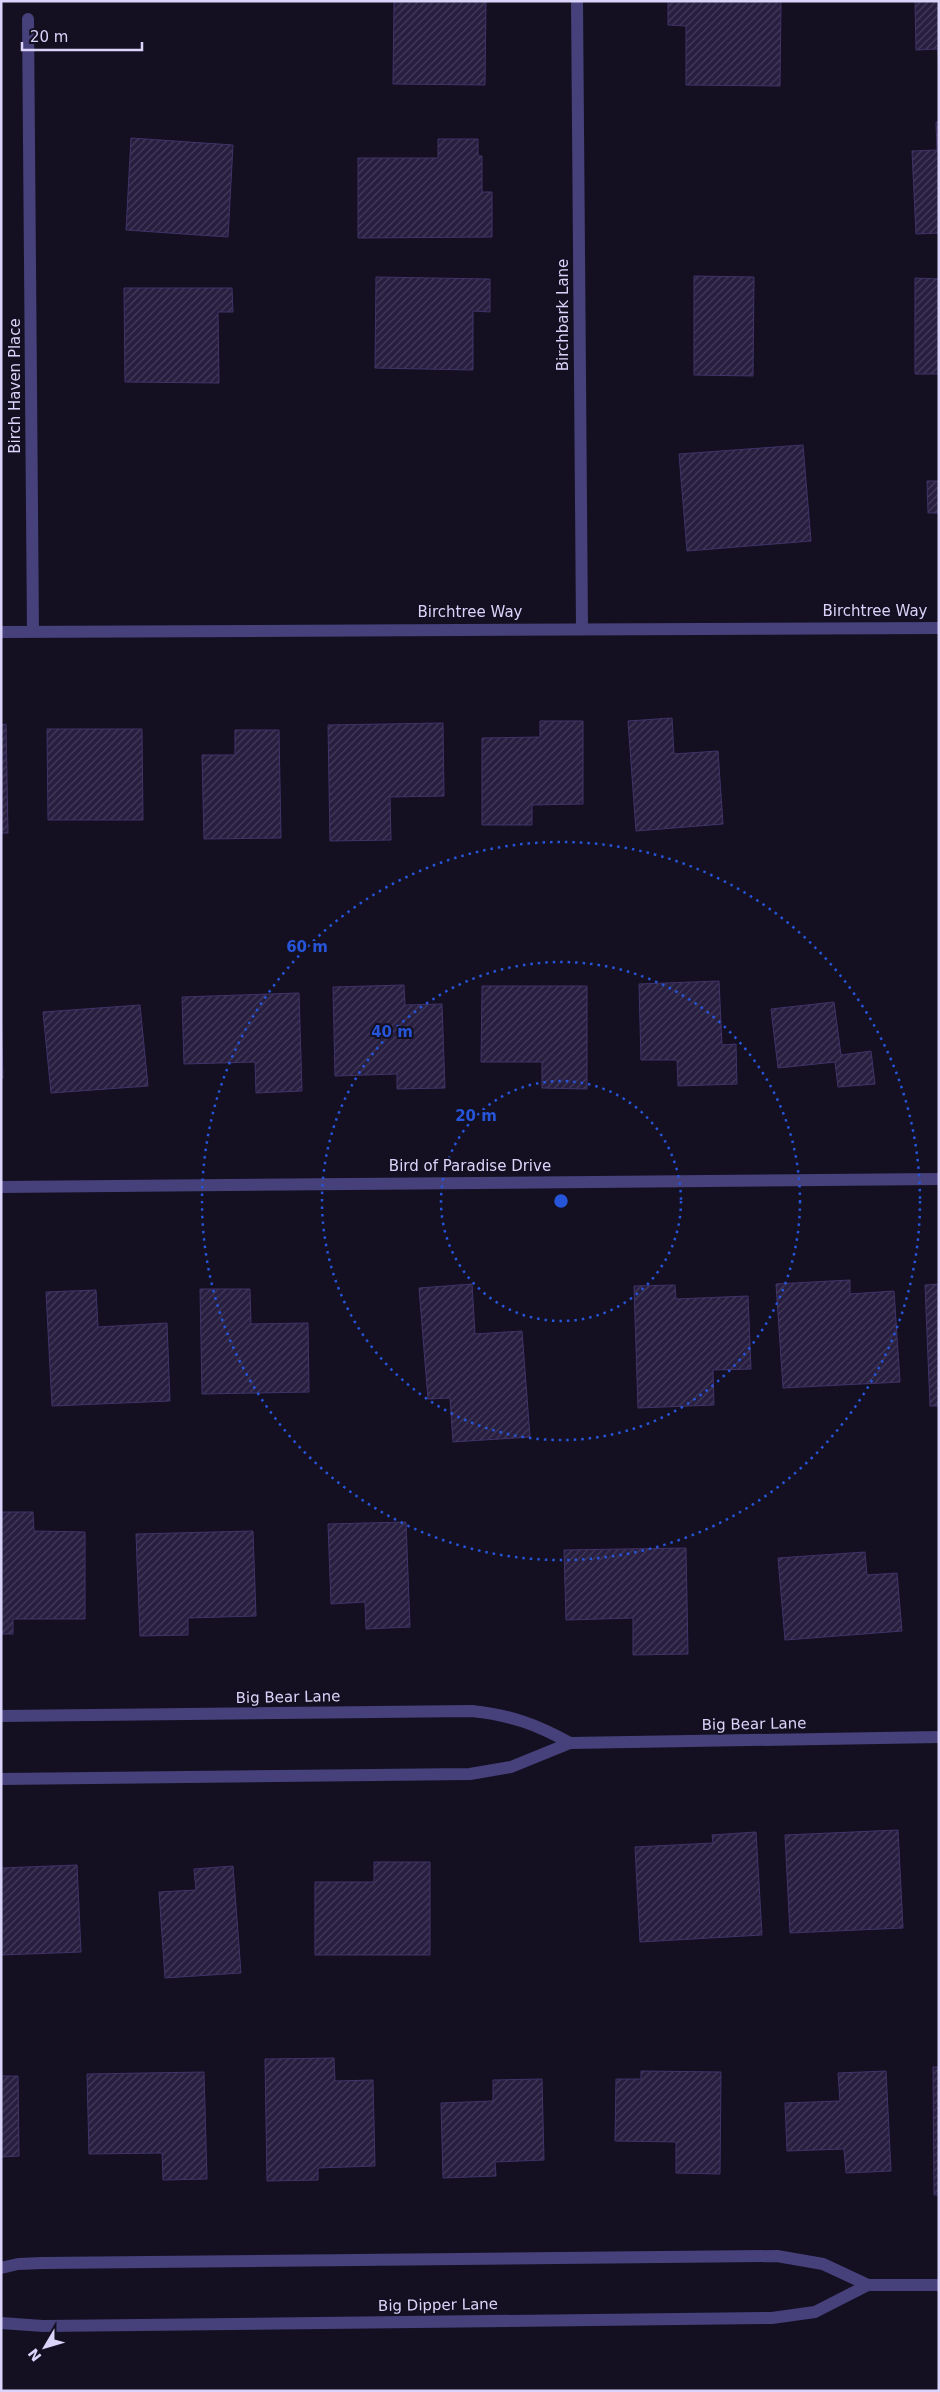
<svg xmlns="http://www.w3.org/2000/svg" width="940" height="2392" font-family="'DejaVu Sans',sans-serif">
	<defs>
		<pattern id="building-hatch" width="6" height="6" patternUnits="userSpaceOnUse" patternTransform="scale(1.25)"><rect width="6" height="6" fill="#271e40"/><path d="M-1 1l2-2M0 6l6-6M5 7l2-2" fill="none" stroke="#463e5c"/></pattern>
	</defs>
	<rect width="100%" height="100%" fill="#141021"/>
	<path fill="url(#building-hatch)" stroke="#413269" d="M394,1H486L485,85L393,84Z
		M668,1H781L780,86L686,85V26L668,25Z
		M915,1H939V77L938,49L916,50Z
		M936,122H939V233L916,234L912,151L937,150Z
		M131,138L233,145L228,237L126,230Z
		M438,139H478V156H482V192H492V237L358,238V158H438Z
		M694,276L754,277L753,376L694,375Z
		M376,277L490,279V312L473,311V370L375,368Z
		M915,278L939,279V374H915Z
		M124,288H232L233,312H218L219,383L125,382Z
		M803,445L811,541L687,551L679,454Z
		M927,481H939V513H928Z
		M672,718L674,754L718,751L723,824L636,831L628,721Z
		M540,721H583V804L532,805V825H482V738L540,737Z
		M443,723L444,796L390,797L391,840L330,841L328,725Z
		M6,724L8,833H1V725Z
		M47,729H142L143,820H48Z
		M235,730H279L281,838L204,839L202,755H235Z
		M719,981L722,1045L736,1044L737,1084L678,1086L677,1060H641L639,984Z
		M404,985L405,1005L442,1004L445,1088L397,1089V1074L335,1076L333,987Z
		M482,986H587V1089L542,1088V1062H481Z
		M299,993L302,1091L256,1093L255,1062L184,1064L182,997Z
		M1,999L3,1078H1Z
		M834,1002L841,1055L871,1051L875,1084L838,1087L835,1062L778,1068L771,1009Z
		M140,1005L148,1086L51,1093L43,1012Z
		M850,1280V1294L894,1291L900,1382L783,1388L776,1284Z
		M472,1284L475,1334L522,1331L530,1437L453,1442L450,1398L428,1399L419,1288Z
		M939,1284V1406H930L925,1285Z
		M675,1285L676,1299L748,1296L751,1369L713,1370L714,1405L638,1408L634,1286Z
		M200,1289H250L251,1324L308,1323L309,1392L202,1394Z
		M96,1290L98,1327L167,1323L170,1401L52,1406L46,1292Z
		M1,1512H33L34,1531L85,1532V1619H13V1634H1Z
		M406,1522L410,1627L366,1629L365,1602L331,1604L328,1524Z
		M253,1531L256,1616L188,1618V1635L140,1636L136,1534Z
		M686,1548L688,1654L633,1655V1618L566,1620L564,1550Z
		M865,1552L867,1575L897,1573L902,1631L785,1640L778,1558Z
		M898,1830L903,1928L790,1933L785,1835Z
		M756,1832L762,1935L640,1942L635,1847L713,1843L712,1835Z
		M374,1862H430V1955H315V1882H374Z
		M77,1865L81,1952L1,1955V1868Z
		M233,1866L241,1973L165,1978L159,1892L196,1890L194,1869Z
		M334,2058L335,2081L373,2080L375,2166L318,2168V2180L267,2181L265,2059Z
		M933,2067H939V2195H934Z
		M641,2071L721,2072L720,2174L676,2173V2142L615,2141L616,2079H641Z
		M886,2071L891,2171L846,2173L844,2149L787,2151L785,2103L840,2101L838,2073Z
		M204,2072L207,2179L163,2180L162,2153L89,2154L87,2074Z
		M1,2076H18L19,2156L1,2157Z
		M542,2079L544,2160L495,2162L496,2176L443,2178L441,2103L493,2101V2080Z"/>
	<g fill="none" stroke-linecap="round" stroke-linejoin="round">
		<path stroke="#46407b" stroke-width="12" d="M577,1L582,628
			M28,19L33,632
			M1,632L939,628
			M1,1187L939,1179
			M1,1716L472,1711C510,1715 536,1724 570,1743L511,1767L470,1774L1,1779
			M570,1743L939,1737
			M1,2268L18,2264L42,2263L777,2256L823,2264L868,2285L815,2312L772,2318L43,2326L1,2323
			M868,2285H939"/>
	</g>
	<g fill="none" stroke="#2655da" stroke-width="2.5" stroke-dasharray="2.5 5">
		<circle cx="561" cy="1201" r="120"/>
		<circle cx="561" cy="1201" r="239"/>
		<circle cx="561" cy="1201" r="359"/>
	</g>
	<g text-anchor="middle" stroke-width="4" stroke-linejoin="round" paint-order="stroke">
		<g font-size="15" fill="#dbd4fa" stroke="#141021">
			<text transform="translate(563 315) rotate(-90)" y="5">Birchbark Lane</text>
			<text transform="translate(15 386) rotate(-90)" y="5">Birch Haven Place</text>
			<text x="875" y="616">Birchtree Way</text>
			<text x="470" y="617">Birchtree Way</text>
			<text x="470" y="1171">Bird of Paradise Drive</text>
			<text transform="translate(288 1697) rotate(-1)" y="5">Big Bear Lane</text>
			<text transform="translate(754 1724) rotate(-1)" y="5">Big Bear Lane</text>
			<text transform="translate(438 2305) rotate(-1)" y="5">Big Dipper Lane</text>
		</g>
	</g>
	<circle cx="561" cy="1201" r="8" fill="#2655da" stroke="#141021" stroke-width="2.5"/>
	<g font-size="15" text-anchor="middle" font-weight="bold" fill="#2655da" stroke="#141021" stroke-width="4" stroke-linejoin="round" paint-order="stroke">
		<text x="307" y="952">60 m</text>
		<text x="392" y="1037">40 m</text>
		<text x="476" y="1121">20 m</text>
	</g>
	<rect width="940" height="2392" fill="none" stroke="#dbd4fa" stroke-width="5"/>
	<g transform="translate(45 2347) rotate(232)" stroke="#141021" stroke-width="4" paint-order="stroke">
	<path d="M0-4L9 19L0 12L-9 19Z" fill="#dbd4fa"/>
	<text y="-8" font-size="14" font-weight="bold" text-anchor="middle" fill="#dbd4fa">N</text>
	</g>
	<path d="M22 42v8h120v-8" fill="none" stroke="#dbd4fa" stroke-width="2.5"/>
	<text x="30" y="42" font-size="15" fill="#dbd4fa" stroke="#141021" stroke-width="4" paint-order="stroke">20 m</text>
</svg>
